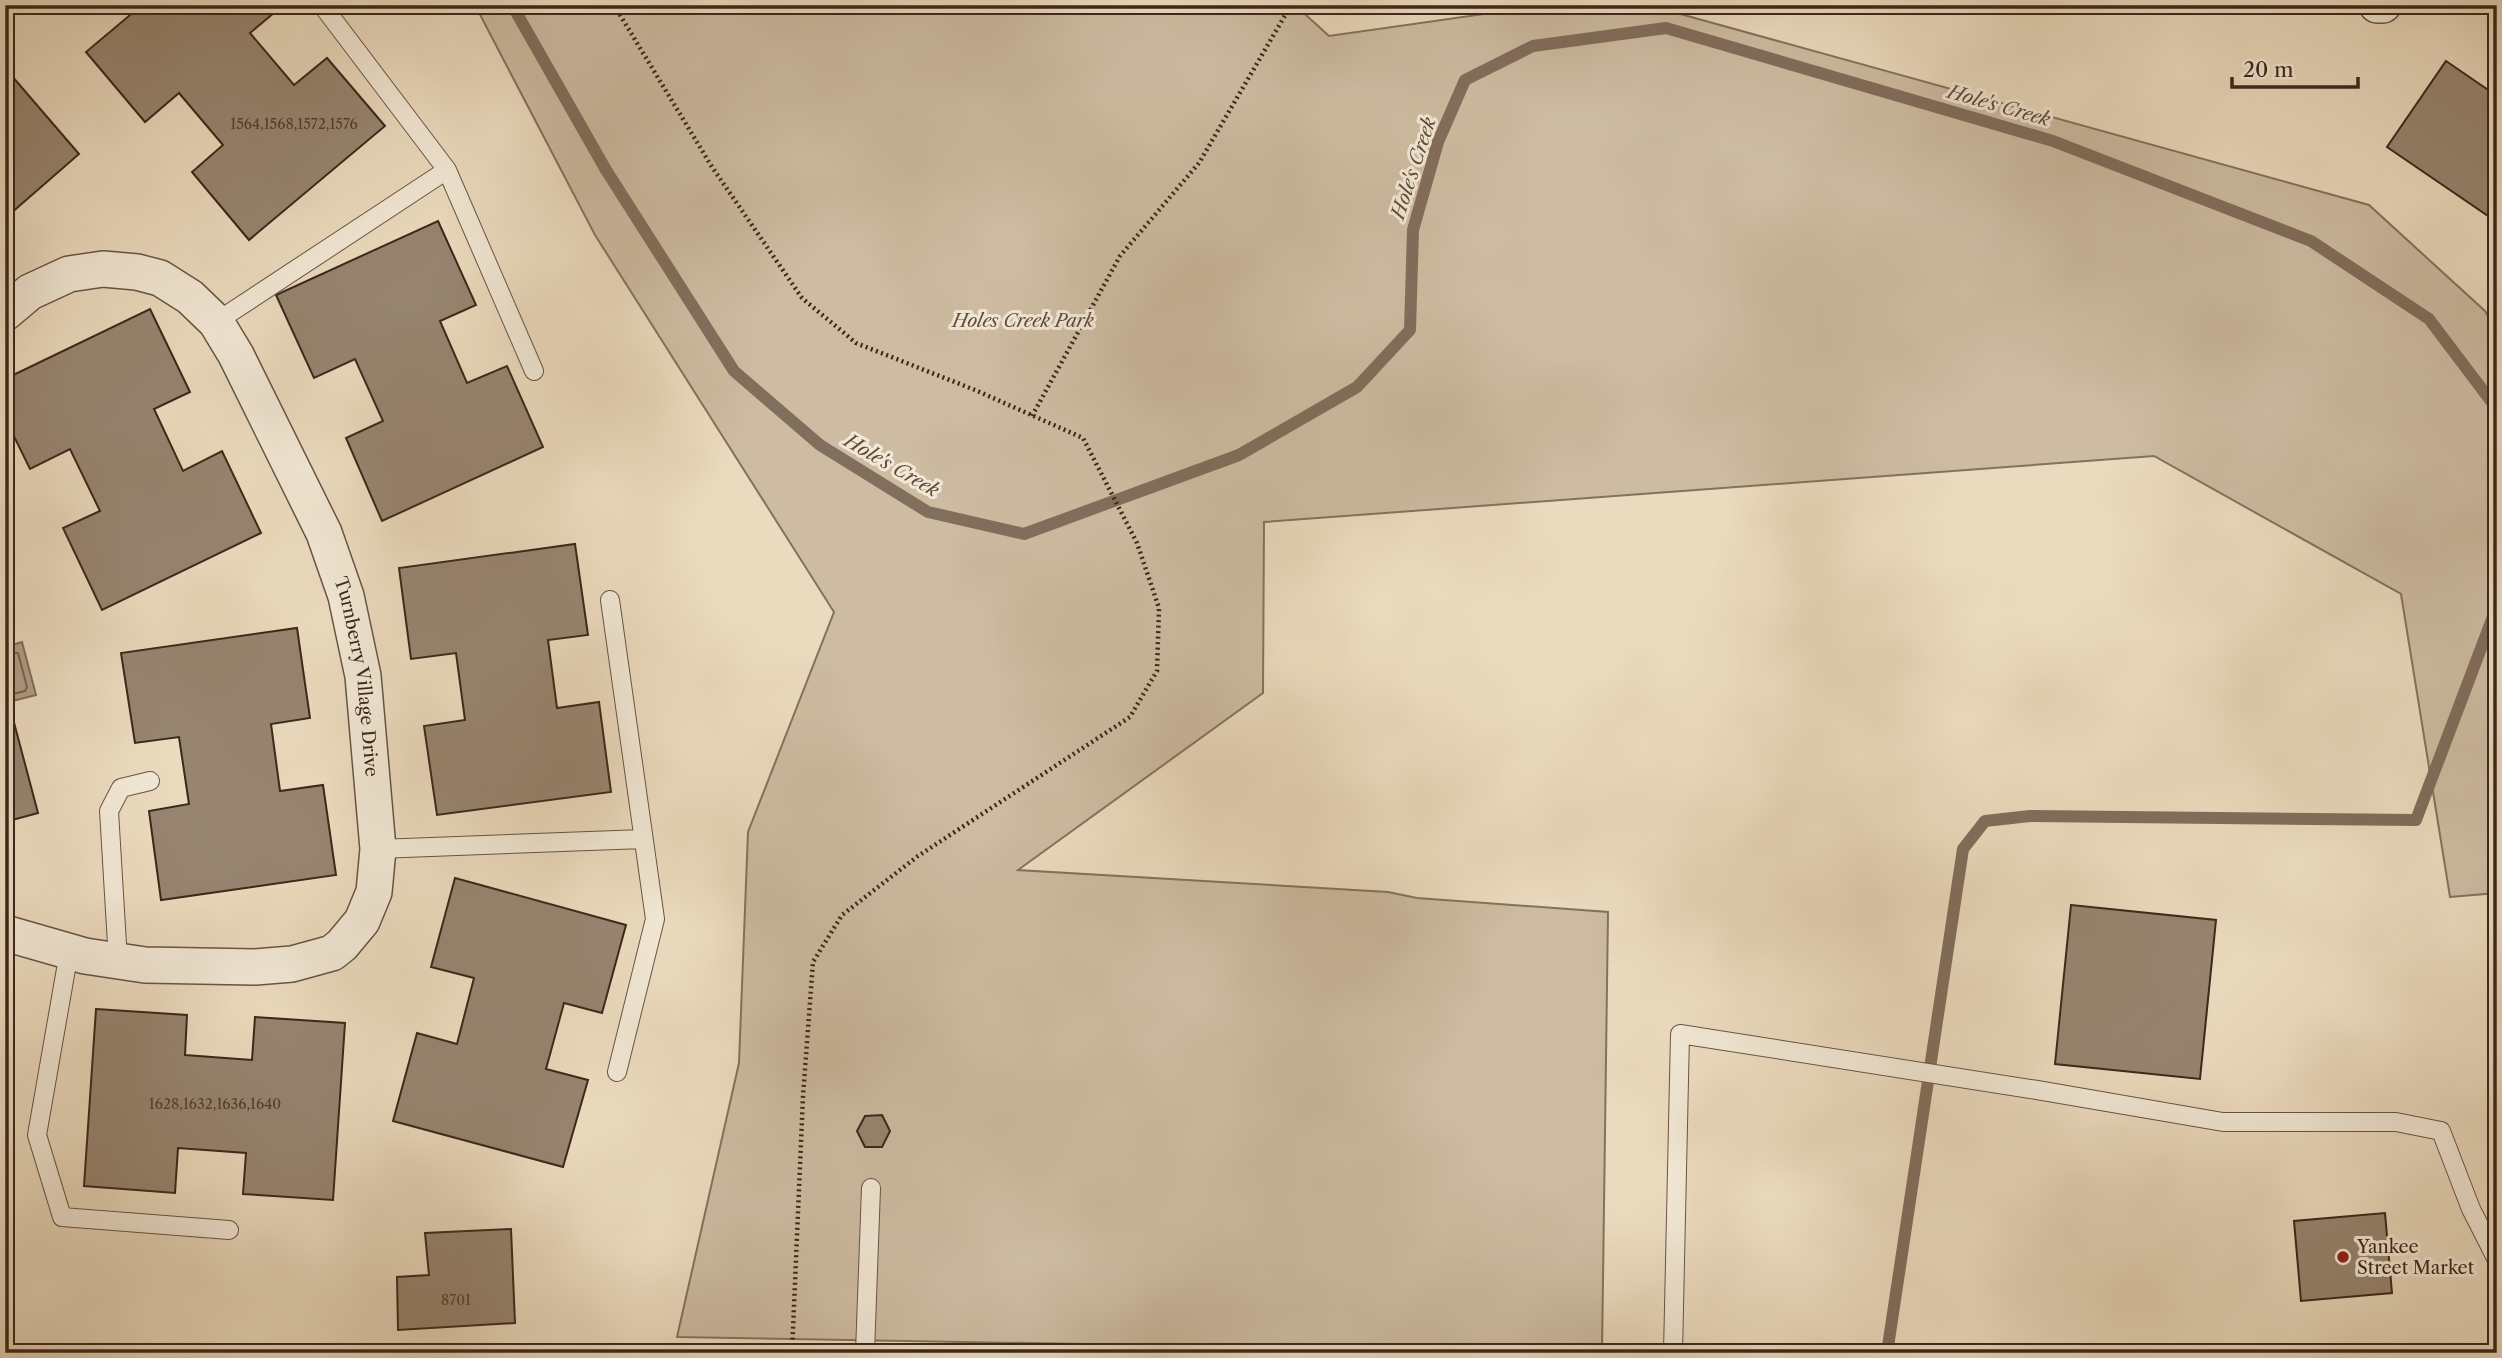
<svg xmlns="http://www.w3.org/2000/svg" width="2502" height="1358" font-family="'Libre Caslon Text',serif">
	<rect width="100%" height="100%" fill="#ebdbbe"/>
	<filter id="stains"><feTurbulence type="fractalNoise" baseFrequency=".00286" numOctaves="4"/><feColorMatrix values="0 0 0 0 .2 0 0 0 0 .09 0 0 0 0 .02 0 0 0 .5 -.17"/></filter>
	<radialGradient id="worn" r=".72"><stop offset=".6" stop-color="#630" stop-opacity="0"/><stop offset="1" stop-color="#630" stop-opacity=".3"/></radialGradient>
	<path fill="#cdbca2" stroke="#84725e" stroke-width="2" d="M475,5H1295L1329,36L1547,5H1648L2369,205L2485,311L2497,331V893L2450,897L2401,594L2154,456L1264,522L1263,693L1018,870L1388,892L1417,898L1608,912L1602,1353L677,1337L739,1063L748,832L834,612L595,235Z"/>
	<path fill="#b09e87" stroke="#826e5c" stroke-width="2" d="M22,642L36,695L5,703V647Z"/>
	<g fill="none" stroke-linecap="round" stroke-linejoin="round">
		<path stroke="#766251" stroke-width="2" d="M5,653H18L27,687L25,691L5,696"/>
		<path stroke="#826e5c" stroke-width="12" d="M512,5L606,170L734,371L820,445L928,512L1024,534L1239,455L1357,387L1410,330L1413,230L1438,142L1465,80L1533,46L1666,28L2053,141L2311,241L2429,319L2497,409
			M1887,1353L1963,849L1985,821L2030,816L2416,820L2497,606"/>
	</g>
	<path fill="#978570" stroke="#3c271b" stroke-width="2" d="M142,5H279L281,7L250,33L294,85L327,58L385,126L249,240L192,172L223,145L179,93L145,122L86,52Z
		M2446,61L2497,96V222L2387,147Z
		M5,68L79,154L10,214L5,208Z
		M438,221L476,305L440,321L467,383L507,366L543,447L382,521L346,438L383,421L355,359L314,378L276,295Z
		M150,309L190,392L154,409L183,471L222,451L261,533L102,610L63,528L100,511L70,449L30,469L5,418V379Z
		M575,544L588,635L548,640L557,708L599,702L611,792L437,815L424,726L465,720L456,653L411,659L399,568Z
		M297,628L310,718L271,724L280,791L323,785L336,875L161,900L149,811L189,804L179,737L135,743L121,653Z
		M12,715L38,813L5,822V717Z
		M455,878L626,925L602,1013L564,1003L546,1069L588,1080L563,1167L393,1121L417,1033L457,1044L474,978L431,967Z
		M2071,905L2216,920L2200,1079L2055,1064Z
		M96,1009L187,1015L185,1055L252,1060L255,1017L345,1023L333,1200L243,1194L246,1153L178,1148L175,1193L84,1186Z
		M882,1115L890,1131L882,1147H865L857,1131L865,1116Z
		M2385,1213L2392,1293L2301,1301L2294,1221Z
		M511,1229L515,1323L398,1330L397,1277L429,1275L425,1233Z"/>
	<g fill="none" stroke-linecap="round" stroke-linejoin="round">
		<g stroke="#685444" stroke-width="20">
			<path id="lane" d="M447,170L534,371
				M216,322L447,170L322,5
				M610,600L655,919L617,1072
				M378,849L643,839
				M69,952L37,1135L62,1217L229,1230
				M118,961L109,811L121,788L150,781
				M865,1353L871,1188
				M1673,1353L1680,1034L2037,1090L2223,1122H2396L2441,1131L2471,1209L2497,1260"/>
		</g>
		<g stroke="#685444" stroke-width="38">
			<g id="street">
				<path d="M2377,5H2383"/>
				<path id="s1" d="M5,313L30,292L69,274L103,269L137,272L160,278L190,297L216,322L236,355L324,533L346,596L363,676L378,849L374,892L362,921L342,945L332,953L292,964L255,967L145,965L85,956L5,933"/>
			</g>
		</g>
		<path stroke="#3c271b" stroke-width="4.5" stroke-dasharray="2 3.5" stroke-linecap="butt" d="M614,5L712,167L802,298L856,343L975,390L1083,438L1137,543L1159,608L1157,671L1130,717L918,856L842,915L813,962L803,1096L792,1353
			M1032,416L1120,256L1199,163L1291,5"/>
		<use href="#lane" stroke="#f2e8d5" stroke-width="18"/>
		<use href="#street" stroke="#f2e8d5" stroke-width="35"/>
	</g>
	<circle fill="#8f2418" stroke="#f2e8d5" stroke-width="2.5" cx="2343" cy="1257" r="7"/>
	<g text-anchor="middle" stroke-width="6" stroke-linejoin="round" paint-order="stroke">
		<g font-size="14" fill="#533e30">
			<text x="294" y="129">1564,1568,1572,1576</text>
			<text x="215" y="1109">1628,1632,1636,1640</text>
			<text x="456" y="1305">8701</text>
		</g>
		<g font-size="18" font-style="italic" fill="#604c3d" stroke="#f2e8d5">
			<text x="1023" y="327">Holes Creek Park</text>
		</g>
		<g font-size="18" fill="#3c271b" stroke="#f2e8d5">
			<text dy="6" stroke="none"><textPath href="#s1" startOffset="625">Turnberry Village Drive</textPath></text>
		</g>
		<g font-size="18" fill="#3c271b" stroke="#f2e8d5" text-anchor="start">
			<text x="2357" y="1253">Yankee<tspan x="2357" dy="21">Street Market</tspan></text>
		</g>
		<g font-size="19" font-style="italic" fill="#5f4b3b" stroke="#f2e8d5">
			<text transform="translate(1999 105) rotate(16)" y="7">Hole's Creek</text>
			<text transform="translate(1413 168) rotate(-72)" y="7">Hole's Creek</text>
			<text transform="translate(892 465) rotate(30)" y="7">Hole's Creek</text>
		</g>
	</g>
	<rect width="2502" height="1358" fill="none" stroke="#ebdbbe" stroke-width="28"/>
	<rect x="7" y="7" width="2488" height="1344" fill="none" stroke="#3c271b" stroke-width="3.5"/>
	<rect x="14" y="14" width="2474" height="1330" fill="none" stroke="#3c271b" stroke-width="2"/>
	<path d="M2232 77v10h126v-10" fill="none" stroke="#3c271b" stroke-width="3.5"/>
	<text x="2243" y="77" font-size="21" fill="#3c271b" stroke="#f2e8d5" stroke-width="5" paint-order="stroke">20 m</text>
	<rect width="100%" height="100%" filter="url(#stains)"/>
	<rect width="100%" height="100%" fill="url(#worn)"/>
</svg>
